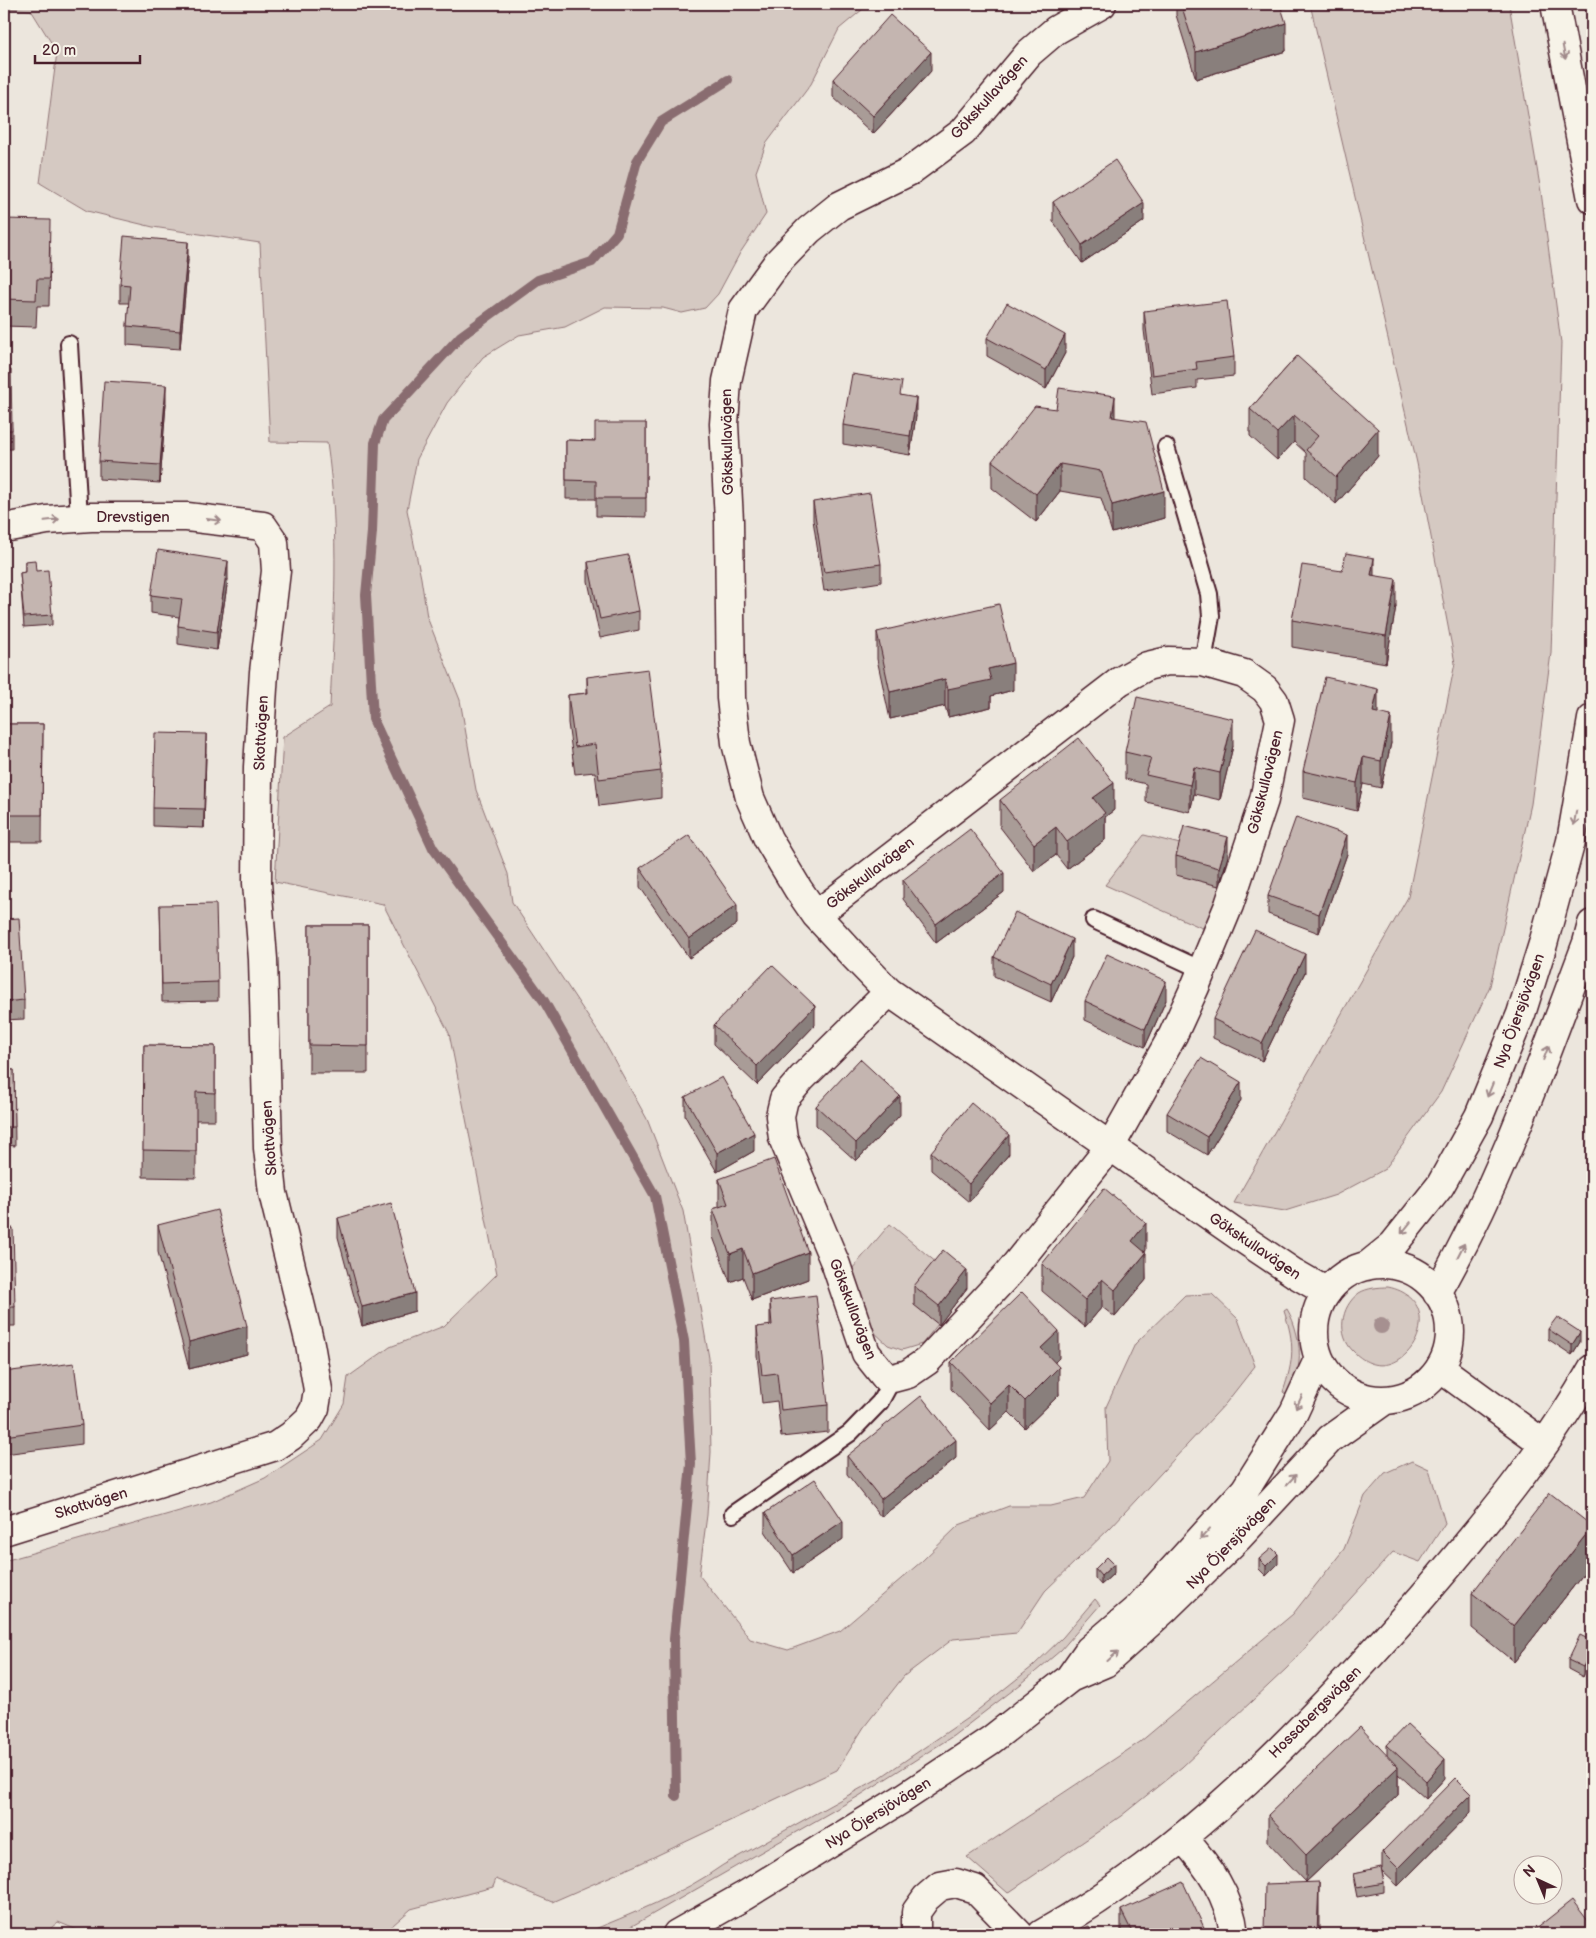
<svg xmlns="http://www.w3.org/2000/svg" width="1596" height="1938" font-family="'Balsamiq Sans',sans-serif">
	<rect width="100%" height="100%" fill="#ece6dd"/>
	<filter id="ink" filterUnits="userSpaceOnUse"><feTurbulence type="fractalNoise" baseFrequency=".02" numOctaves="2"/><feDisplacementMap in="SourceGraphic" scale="10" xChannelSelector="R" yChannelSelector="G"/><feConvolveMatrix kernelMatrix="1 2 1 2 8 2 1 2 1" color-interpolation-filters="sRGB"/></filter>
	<g filter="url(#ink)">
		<path fill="#d5c9c2" stroke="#907476" d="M4,4H869L839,29L811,84L766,144L756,172L766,214L740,253L718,294L705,308L682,313L663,308L605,307L565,327L519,335L483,357L447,403L417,459L407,510L421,578L427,617L460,700L476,790L508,874L512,902L602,1038L647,1119L683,1211L709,1358L711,1452L707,1515L699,1575L750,1639L788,1650L840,1631L922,1561L959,1525L1009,1506H1051L1084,1498L1108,1461L1106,1407L1135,1344L1185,1295L1212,1294L1238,1319L1255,1366L1226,1403L1111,1527L1045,1591L1017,1633L953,1639L904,1676L864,1727L837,1770L641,1863L552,1902L496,1879L493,1887L411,1909L383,1934H87L58,1922L44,1934H4V1561L211,1502L265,1478L322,1440L344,1404L348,1377L390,1347L444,1326L497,1274L449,1033L383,904L275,882L283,737L330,707C334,618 340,532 327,443L270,442L260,243L153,227L87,211L40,183L57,52L31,10L4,8Z
			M879,4H916L905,10Z
			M1310,4H1509L1541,192L1561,343L1551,653L1531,804L1490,986L1441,1092L1385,1169L1336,1195L1285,1211L1234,1203L1408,897L1455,663L1417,463Z
			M1144,835L1228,856L1211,922L1202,928L1105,885Z
			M890,1224L967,1288L922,1344L902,1350L888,1345L872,1330L852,1269Z
			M1388,1287C1457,1301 1401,1401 1353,1351C1337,1335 1340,1307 1359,1293C1367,1288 1379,1287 1388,1287Z
			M1287,1309C1295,1322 1301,1345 1299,1362C1298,1373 1291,1384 1287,1395L1283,1392C1294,1359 1295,1344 1284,1311Z
			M1412,1461L1429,1469L1445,1523L1420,1562L1393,1552L1287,1668L1182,1767L1121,1816L1008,1893L967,1857L1140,1742L1293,1614L1344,1549L1365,1496L1385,1473Z
			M1095,1599L1100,1605L1061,1650L1021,1684L953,1736L859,1796L618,1934H583C631,1914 681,1895 723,1865L881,1777L969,1717L1032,1667L1063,1637Z"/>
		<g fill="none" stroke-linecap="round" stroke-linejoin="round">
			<path stroke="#896c6f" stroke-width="10" d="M676,1796L674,1639L691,1464L684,1341L655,1196L544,1001L433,848L373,719L366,595L372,532L375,443L383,420L461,336L538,280L592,262L617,233L637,161L661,122L728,80"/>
			<g stroke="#4a1f2b" stroke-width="20">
				<path id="service" d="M69,344L79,518
					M1166,447L1209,594L1211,616L1203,662
					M1094,920L1202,970
					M733,1514L850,1433L880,1402L893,1378"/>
			</g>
			<g stroke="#4a1f2b" stroke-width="31">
				<path id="minor" d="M1102,4L1056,30L1029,53L963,132L910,171L839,206L809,230L778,262L743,310L727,381L724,424L729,521L731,698L736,743L750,798L768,839L798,889L816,915L853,955L889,992L1239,1236L1294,1273L1327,1292
					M4,528L47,520L91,517H187L263,526L274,542L276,571L264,672L258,767L257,883L263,959L268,1148L273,1193L310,1344L318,1390L315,1408L309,1419L291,1436L276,1446L4,1531
					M816,915L1120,681L1147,666L1168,661L1203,662L1244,674L1265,689L1274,701L1280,720L1264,800L1229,905L1195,987L1173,1035L1110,1147L1009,1273L927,1361L908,1374L893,1378H886L866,1353L836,1265L783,1138L780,1116L784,1099L802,1078L889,992
					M1440,1368L1544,1444
					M1183,1838C1208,1866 1230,1895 1234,1934
					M916,1934V1912L926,1898L940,1886L956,1883L975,1889L1019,1934
					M1042,1934C1191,1850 1312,1723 1423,1596C1484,1525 1546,1451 1592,1369"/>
			</g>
			<g stroke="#4a1f2b" stroke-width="31">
				<path id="tertiary" d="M1555,4L1592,199
					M1314 1332a68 68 0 1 1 136 0a68 68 0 1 1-136 0Z
					M1367,1266L1393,1245L1440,1186L1479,1116L1521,1014L1543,944L1571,841L1592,719
					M1437,1293C1501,1182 1542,1062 1587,943L1592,924
					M1070,1677L1089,1650L1138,1608L1245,1490L1294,1412L1319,1358
					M677,1934L744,1896L902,1799L991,1740L1070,1678L1105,1663L1167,1607L1238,1538L1330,1439L1385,1400"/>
			</g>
			<use href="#service" stroke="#f7f3e8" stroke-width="16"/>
			<use href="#minor" stroke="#f7f3e8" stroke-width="28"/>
			<use href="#tertiary" stroke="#f7f3e8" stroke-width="28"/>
		</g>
		<circle fill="#a69090" cx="1381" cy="1326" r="8"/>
		<path fill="#a99c97" stroke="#4a1f2b" d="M1176,4H1280L1286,51L1196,79L1176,15Z
			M931,71L873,134L833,97V79Z
			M1053,202L1144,221L1082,263L1053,221Z
			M4,219L50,247L49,306H37L36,327L4,326Z
			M188,260L180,349L127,345V326L129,303H120V284Z
			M1144,311L1234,357V376L1197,380V388L1152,394L1144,330Z
			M987,338L1065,353L1046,389L987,356Z
			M1297,356L1378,456L1336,504L1306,477V453L1294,442L1277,460L1250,436V409Z
			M4,370L12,430V449H4Z
			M902,395L916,416L910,455L843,444V425Z
			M166,403L160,483L99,479V461Z
			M1115,417L1164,518L1112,533L1101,498L1060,491L1036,522L992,488V461Z
			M646,423V517L596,516V499H566V440L595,441Z
			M813,502L881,564V582L824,591L813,520Z
			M25,561L36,571L52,615V625L24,627L20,573L25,572Z
			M588,562L639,611V630L600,638L588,581Z
			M1342,571L1374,575L1396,606L1386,663L1292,647V620Z
			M228,579L217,650L178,644V626L179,617L151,613V595Z
			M877,632L1013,690L991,696V707L948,717L945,706L890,719L877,659Z
			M587,677L661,771V798L599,806L595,772L575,774L568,723V695L587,693Z
			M1378,713L1391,743L1381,788L1363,784L1357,811L1303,798V771Z
			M4,724H43L42,842H4Z
			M1233,746L1220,800L1194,794L1190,812L1146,802V784L1125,779V752Z
			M206,753L204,828L153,826V808Z
			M1000,800L1114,810L1105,817V840L1067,869L1056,855L1034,871L1000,827Z
			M1347,854L1319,933L1268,914V896Z
			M1176,856H1228L1219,886L1176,875Z
			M640,868L737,924L689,958L640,887Z
			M903,880L1004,892L936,943L903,899Z
			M160,905L218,982V1001L162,1002Z
			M4,919L24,1000V1019L4,1020Z
			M309,925H368V1073H309Z
			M994,957H1072L1051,1002L994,976Z
			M1305,972L1262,1061L1213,1038V1019Z
			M1166,1000L1145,1047L1085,1020V1001Z
			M714,1025H815L757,1085L714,1044Z
			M144,1045L215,1046V1120H196V1178L143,1177Z
			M4,1070H14L15,1146L7,1145V1160L4,1161Z
			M685,1097L754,1151L717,1172L685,1116Z
			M1241,1100L1207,1155L1167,1131V1113Z
			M816,1106L900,1115L856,1161L816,1125Z
			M931,1152L1009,1154L969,1202L931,1170Z
			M719,1179L808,1279L752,1300L743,1277L730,1282L713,1237V1209L719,1207Z
			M338,1218L415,1311L362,1326L338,1237Z
			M158,1225L247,1354L189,1369L158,1252Z
			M4,1229L15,1307V1326H4Z
			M1146,1250L1145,1252L1146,1280L1115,1317L1102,1307L1085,1327L1042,1291V1264Z
			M914,1286L967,1288L939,1325L914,1305Z
			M770,1301L828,1405V1432L781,1437L777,1401L762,1403L757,1355V1327L770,1326Z
			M1548,1329L1580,1342L1572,1355L1548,1339Z
			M1059,1358L1055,1362L1059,1395L1025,1428L1009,1412L990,1430L951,1389V1362Z
			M4,1372L82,1425V1444L4,1454Z
			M847,1456L956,1458L881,1517L847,1474Z
			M765,1513L843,1539L793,1573L765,1531Z
			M1592,1526V1563L1514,1662L1472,1628V1593Z
			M1259,1559L1278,1564L1266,1576L1259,1569Z
			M1095,1569L1114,1573L1101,1585L1095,1578Z
			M1592,1641L1583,1677L1568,1669V1660Z
			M1387,1745L1445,1778L1426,1799L1398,1774V1795L1306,1882L1268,1842V1815L1387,1756Z
			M1471,1812L1398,1886L1382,1871L1384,1883V1892L1357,1897L1354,1882V1873L1382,1868V1852Z
			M1121,1910L1207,1934H1121Z"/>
		<path fill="#897f7b" stroke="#4a1f2b" d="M1286,23V51L1196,79V52Z
			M931,52V71L873,134V116Z
			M1144,203V221L1082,263V245Z
			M188,242V260L180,349V331Z
			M1065,335V353L1046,389V370Z
			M166,385V403L160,483V465Z
			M1115,396V423L1112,417Z
			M916,398V416L910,455V436Z
			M1294,415V442L1277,460V433Z
			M1378,429V456L1336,504V477Z
			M1060,464V491L1036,522V494Z
			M1164,491V518L1112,533V505Z
			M1374,558V585L1371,575Z
			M228,561V579L217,650V632Z
			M1396,579V606L1386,663V636Z
			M1013,663V690L991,696V707L948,717V689L988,669Z
			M945,679V706L890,719V692Z
			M1378,689V717L1373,712Z
			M1391,716V743L1381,788V761Z
			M1233,719V746L1220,800V773Z
			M206,734V753L204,828V809Z
			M1363,757V784L1357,811V783Z
			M1194,767V794L1190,812V785Z
			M1114,783V810L1105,817V840L1067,869V842L1093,798Z
			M1056,827V855L1034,871V844Z
			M1347,835V854L1319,933V914Z
			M1228,837V856L1219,886V868Z
			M1004,873V892L936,943V924Z
			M737,905V924L689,958V939Z
			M1072,939V957L1051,1002V984Z
			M1305,954V972L1262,1061V1043Z
			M1166,981V1000L1145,1047V1029Z
			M815,1006V1025L757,1085V1066Z
			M1241,1082V1100L1207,1155V1137Z
			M900,1096V1115L856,1161V1143Z
			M754,1133V1151L717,1172V1153Z
			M1009,1135V1154L969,1202V1184Z
			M1146,1223V1250L1132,1268V1241Z
			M743,1249V1277L730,1282V1254Z
			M808,1252V1279L752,1300V1273Z
			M1146,1253V1280L1115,1317V1290Z
			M967,1270V1288L939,1325V1306Z
			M1102,1279V1307L1085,1327V1300Z
			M415,1293V1311L362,1326V1307Z
			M247,1326V1354L189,1369V1342Z
			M1059,1331V1358L1041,1376V1348Z
			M1580,1332V1342L1572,1355V1345Z
			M1059,1367V1395L1025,1428V1401Z
			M1009,1385V1412L990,1430V1403Z
			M956,1440V1458L881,1517V1499Z
			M843,1521V1539L793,1573V1555Z
			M1592,1527V1563L1514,1662V1626Z
			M1278,1554V1564L1266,1576V1566Z
			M1114,1564V1573L1101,1585V1576Z
			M1592,1649V1658L1583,1677V1667Z
			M1445,1759V1778L1426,1799V1781Z
			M1398,1767V1795L1306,1882V1855Z
			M1471,1794V1812L1398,1886V1868Z
			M1319,1882V1934H1317Z"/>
		<path fill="#c4b5b0" stroke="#4a1f2b" d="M1181,4H1280L1286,23L1196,52Z
			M890,15L931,52L873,116L833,79Z
			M1115,160L1144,203L1082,245L1053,202Z
			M4,219L50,220L49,279H37L36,300L4,299Z
			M124,236L188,242L180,331L127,326L130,285L120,284Z
			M1227,301L1234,357L1196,362L1197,369L1152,375L1144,311Z
			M1007,303L1065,335L1046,370L987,338Z
			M1297,356L1378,429L1336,477L1306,450L1318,436L1294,415L1277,433L1250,409Z
			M4,370H11L12,430H4Z
			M852,374L902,382L900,395L916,398L910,436L843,425Z
			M104,381L166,385L160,465L99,461Z
			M1059,388L1115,396L1112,417L1146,422L1164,491L1112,505L1101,471L1060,464L1036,494L992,461L1035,406L1056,409Z
			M595,423H646V498H596V481L566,480V440L595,441Z
			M870,493L881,564L824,572L813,502Z
			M158,550L228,561L217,632L178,626L182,599L151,595Z
			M1346,553L1374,558L1371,575L1396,579L1386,636L1292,620L1302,565L1342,571Z
			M628,555L639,611L600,619L588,562Z
			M35,560L36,571L48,570L52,615L24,617L20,573L25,572V561Z
			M999,604L1013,663L988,669L991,680L948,689L945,679L890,692L877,632Z
			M648,669L661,771L599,779L595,744L575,747L568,695L588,693L587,677Z
			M1325,677L1378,689L1373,712L1391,716L1381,761L1363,757L1357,783L1303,771Z
			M1137,697L1233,719L1220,773L1194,767L1190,785L1146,775L1151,758L1125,752Z
			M4,724H43L42,815H4Z
			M155,733L206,734L204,809L153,808Z
			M1079,738L1114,783L1093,798L1105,813L1067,842L1056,827L1034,844L1000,800Z
			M1296,817L1347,835L1319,914L1268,896Z
			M1184,826L1228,837L1219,868L1176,856Z
			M970,829L1004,873L936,924L903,880Z
			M689,835L737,905L689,939L640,868Z
			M216,904L218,982L162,984L160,905Z
			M1015,912L1072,939L1051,984L994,957Z
			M19,918L24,1000L4,1002V919Z
			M309,925H368V1046L309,1045Z
			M1255,930L1305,954L1262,1043L1213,1019Z
			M1107,954L1166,981L1145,1029L1085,1001Z
			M772,965L815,1006L757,1066L714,1025Z
			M144,1045L215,1046V1093L196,1092V1151L143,1150Z
			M1201,1058L1241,1082L1207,1137L1167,1113Z
			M860,1059L900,1096L856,1143L816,1106Z
			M4,1070H14L15,1127H6L7,1142H4Z
			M722,1077L754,1133L717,1153L685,1097Z
			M971,1103L1009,1135L969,1184L931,1152Z
			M774,1159L808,1252L752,1273L743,1249L730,1254L713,1209L728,1204L719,1179Z
			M1104,1188L1146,1223L1132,1241L1146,1253L1115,1290L1102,1279L1085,1300L1042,1264Z
			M391,1203L415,1293L362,1307L338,1218Z
			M217,1210L247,1326L189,1342L158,1225Z
			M13,1228L15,1307H4V1229Z
			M943,1250L967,1270L939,1306L914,1286Z
			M1022,1292L1059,1331L1041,1348L1059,1367L1025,1401L1009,1385L990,1403L951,1362Z
			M816,1295L828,1405L781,1410L777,1373L762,1375L757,1327L772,1325L770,1301Z
			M1557,1317L1580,1332L1572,1345L1548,1329Z
			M74,1363L82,1425L4,1436V1372Z
			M921,1396L956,1440L881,1499L847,1456Z
			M815,1479L843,1521L793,1555L765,1513Z
			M1550,1493L1592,1526V1527L1514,1626L1472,1593Z
			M1272,1548L1278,1554L1266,1566L1259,1559Z
			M1107,1557L1114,1564L1101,1576L1095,1569Z
			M1580,1635L1592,1641V1649L1583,1667L1568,1660Z
			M1407,1724L1445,1759L1426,1781L1387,1745Z
			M1360,1727L1398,1767L1306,1855L1268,1815Z
			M1455,1778L1471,1794L1398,1868L1382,1852Z
			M1381,1867L1384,1883L1357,1888L1354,1873Z
			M1183,1882L1207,1934H1133L1121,1910Z
			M1319,1882L1317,1934H1264L1265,1884Z
			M1572,1900L1592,1926V1934H1529Z
			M1089,1926L1093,1934H1072Z"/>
		<defs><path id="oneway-shaft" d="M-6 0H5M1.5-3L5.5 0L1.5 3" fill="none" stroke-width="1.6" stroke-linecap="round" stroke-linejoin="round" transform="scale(1.25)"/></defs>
		<g stroke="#a0898a">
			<use href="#oneway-shaft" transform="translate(1564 52) rotate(79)"/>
			<use href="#oneway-shaft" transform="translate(52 520) rotate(-6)"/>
			<use href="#oneway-shaft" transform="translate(214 520) rotate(7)"/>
			<use href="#oneway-shaft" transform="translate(1575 818) rotate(100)"/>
			<use href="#oneway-shaft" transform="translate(1546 1053) rotate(-69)"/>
			<use href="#oneway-shaft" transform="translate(1490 1090) rotate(112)"/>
			<use href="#oneway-shaft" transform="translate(1406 1228) rotate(129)"/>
			<use href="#oneway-shaft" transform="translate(1461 1250) rotate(-63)"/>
			<use href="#oneway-shaft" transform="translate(1299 1402) rotate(115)"/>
			<use href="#oneway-shaft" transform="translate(1291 1480) rotate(-47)"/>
			<use href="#oneway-shaft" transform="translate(1205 1534) rotate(132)"/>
			<use href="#oneway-shaft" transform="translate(1113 1656) rotate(-42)"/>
		</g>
	</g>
	<g text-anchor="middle" stroke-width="5" stroke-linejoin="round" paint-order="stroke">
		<g font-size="15" fill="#4a1f2b" stroke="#f7f3e8">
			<text transform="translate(989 97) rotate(-48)" y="5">Gökskullavägen</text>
			<text transform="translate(727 442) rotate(-91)" y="5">Gökskullavägen</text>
			<text x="133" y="522">Drevstigen</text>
			<text transform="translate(261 733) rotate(-87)" y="5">Skottvägen</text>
			<text transform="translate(1265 782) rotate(-76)" y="5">Gökskullavägen</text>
			<text transform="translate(870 873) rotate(-38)" y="5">Gökskullavägen</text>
			<text transform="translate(1519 1011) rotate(-70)" y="5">Nya Öjersjövägen</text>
			<text transform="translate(269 1138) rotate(-94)" y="5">Skottvägen</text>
			<text transform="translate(1255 1246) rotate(34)" y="5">Gökskullavägen</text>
			<text transform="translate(853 1309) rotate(69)" y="5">Gökskullavägen</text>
			<text transform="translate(91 1503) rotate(-17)" y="5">Skottvägen</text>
			<text transform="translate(1231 1543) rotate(-46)" y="5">Nya Öjersjövägen</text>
			<text transform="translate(1315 1712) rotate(-45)" y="5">Hossabergsvägen</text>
			<text transform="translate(878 1813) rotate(-32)" y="5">Nya Öjersjövägen</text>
		</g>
	</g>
	<rect width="1596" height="1938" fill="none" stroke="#f7f3e8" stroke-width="20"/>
	<rect x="10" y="10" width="1576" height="1918" fill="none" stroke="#4a1f2b" stroke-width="2" filter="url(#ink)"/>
	<g transform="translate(1538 1880) rotate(316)"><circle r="24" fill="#f7f3e8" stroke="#b29e9c"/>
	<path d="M0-4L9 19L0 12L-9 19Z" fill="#4a1f2b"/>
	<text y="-8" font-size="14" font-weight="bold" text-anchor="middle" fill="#4a1f2b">N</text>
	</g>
	<path d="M35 55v8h105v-8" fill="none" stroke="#4a1f2b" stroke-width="2.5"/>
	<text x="42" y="55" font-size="15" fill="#4a1f2b" stroke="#f7f3e8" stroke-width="4" paint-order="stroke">20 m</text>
</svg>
